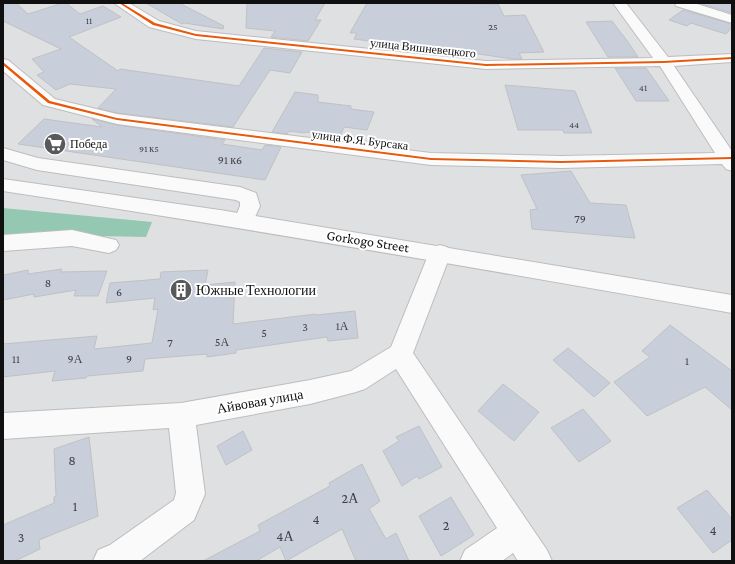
<svg xmlns="http://www.w3.org/2000/svg" width="735" height="564" font-family="'Crimson Pro',serif">
	<rect width="100%" height="100%" fill="#dfe0e2"/>
	<path fill="#95c8b2" d="M3,208L152,222L146,237L3,234Z"/>
	<path fill="#c9cedb" stroke="#c0c1c2" d="M3,3H16L28,14L63,3H66L80,14L103,6L121,17L69,37L118,71L120,69L239,86L264,48L302,52L290,73L270,70L233,127L117,113L98,108L116,89L70,84L56,90L37,75L44,72L32,59L61,49L3,21Z
		M146,3H179L224,26L223,29L184,23L182,24Z
		M247,3H325L315,20H321L308,41L271,37L275,31L246,28Z
		M367,3L498,4L504,16L525,15L544,52L519,53L522,59H512L413,44L412,47L354,39L357,33H350Z
		M699,3H732V13Z
		M683,10L732,24V27L726,34L691,23L687,26L669,20Z
		M612,21L628,42L638,57H608L586,22Z
		M615,68H646L669,101H636Z
		M505,85L575,91L592,133H564L563,130H518Z
		M295,92L318,95V102L351,106V109L374,112L367,130L344,127L340,137L306,132L305,133L289,131L287,134L272,132Z
		M44,119L102,127L92,119L117,125L225,140L222,144L262,150L265,145L281,147L265,180L18,144Z
		M571,171L590,203L626,205L635,238L532,229L530,210L537,209L521,175Z
		M62,269L61,272L107,271L98,296H74L76,290L34,297V294L3,300L4,275L28,270V274Z
		M208,270L205,285L235,282L233,324L316,314V315L355,311L358,338L328,341L327,337L236,350V353L207,357V354L145,359L143,371L87,376L86,378L52,381L55,371L3,377V344L97,336L94,349L152,343L158,309L153,310L155,298L106,303L110,283L160,279L161,272Z
		M670,325L732,371V410L705,387L647,416L614,382L650,357L642,351Z
		M568,348L610,383L594,397L553,360Z
		M503,384L539,412L514,441L478,411Z
		M583,409L611,441L579,462L551,428Z
		M419,426L442,467L419,479L417,476L402,486L383,451L399,441L396,437Z
		M243,431L252,450L226,465L217,446Z
		M89,437L98,516L39,540L40,549L15,561H3V525L54,503V497L56,496L54,449Z
		M362,464L380,501L369,509L386,539L396,533L409,561H356L342,529L286,561L280,547L256,561H203L260,531L258,525L330,486L329,483Z
		M707,490L732,519V540L713,553L677,508Z
		M451,497L474,535L441,556L419,516Z"/>
	<g fill="none" stroke-linecap="round" stroke-linejoin="round">
		<g stroke="#bdbdbe" stroke-width="2">
			<path id="minor" d="M114,3H129L159,21L196,31L486,61L653,58L613,3H626L668,57L732,54V62L674,66L732,151V171L726,169L722,164L561,168L431,165L117,124L43,105L3,71V59L8,60L55,99L117,114L431,153L561,156L715,153L660,66L486,69L196,39L149,27Z
				M675,3H694L732,15V23L676,6Z
				M3,148L38,158L240,187L256,193L260,206L251,226L244,228L237,226L234,221L240,206V202L236,200L37,170L3,160Z
				M72,230L116,240L119,245L116,250L109,253L72,246L3,251V235Z
				M440,245L447,247L451,253L413,353L547,550L552,561H518L513,553L502,561H460L465,550L497,528L396,369L365,389L356,392L310,404L196,425L205,494L194,520L140,561H93L98,550L110,545L174,500L176,493L169,428L3,439V413L181,403L310,380L351,371L391,347L429,253L433,247Z"/>
		</g>
		<g stroke="#bdbdbe" stroke-width="2">
			<path id="major" d="M3,179L220,210L732,295V313C489,270 247,228 3,191Z"/>
		</g>
		<use href="#minor" fill="#fafafb" fill-rule="evenodd"/>
		<use href="#major" fill="#fafafb" fill-rule="evenodd"/>
		<g stroke="#fff" stroke-width="3">
			<path id="cycleway" d="M119,3H122L155,23L196,34L486,64L664,61L732,57V59L664,63L486,66L196,36L153,25Z
				M3,62L50,101L117,118L431,158L561,161L732,157V159L561,163L431,160L117,120L48,103L3,65Z"/>
		</g>
		<use href="#cycleway" fill="#e8590c" fill-rule="evenodd"/>
	</g>
	<defs>
		<g id="supermarket-disc" transform="scale(1.15)"><circle r="9.5" fill="#58595a" stroke="#fff"/><path d="M-6-5.5h2.5l.6 2H6L4.5 2H-2.5L-4.4-4H-6ZM-1.5 3.2a1.3 1.3 0 1 0 .1 0ZM3 3.2a1.3 1.3 0 1 0 .1 0Z" fill="#fff"/></g>
		<g id="building-disc" transform="scale(1.15)"><circle r="9.5" fill="#58595a" stroke="#fff"/><path d="M-4-6H4V6H1V3H-1V6H-4ZM-2.5-4.3h1.7v1.8h-1.7ZM.8-4.3h1.7v1.8H.8ZM-2.5-1h1.7V.8h-1.7ZM.8-1h1.7V.8H.8Z" fill="#fff"/></g>
	</defs>
	<g fill-rule="evenodd">
		<use href="#supermarket-disc" x="55" y="144"/>
		<use href="#building-disc" x="181" y="290"/>
	</g>
	<g text-anchor="middle" stroke-width="4" stroke-linejoin="round" paint-order="stroke">
		<g font-size="10" fill="#404246">
			<text x="89" y="24">11</text>
			<text x="493" y="30">25</text>
			<text x="643" y="91">41</text>
			<text x="574" y="128">44</text>
			<text x="149" y="152">91 к5</text>
		</g>
		<g font-size="12" fill="#101011" stroke="#fff">
			<text transform="translate(423 48) rotate(6)" y="4">улица Вишневецкого</text>
			<text transform="translate(360 140) rotate(7)" y="4">улица Ф.Я. Бурсака</text>
		</g>
		<g font-size="12" fill="#101011" stroke="#fff" text-anchor="start">
			<text x="70" y="148">Победа</text>
		</g>
		<g font-size="12" fill="#404246">
			<text x="230" y="164">91 к6</text>
			<text x="580" y="223">79</text>
			<text x="48" y="287">8</text>
			<text x="119" y="296">6</text>
			<text x="342" y="330">1А</text>
			<text x="305" y="331">3</text>
			<text x="264" y="337">5</text>
			<text x="222" y="346">5А</text>
			<text x="170" y="347">7</text>
			<text x="16" y="363">11</text>
			<text x="75" y="363">9А</text>
			<text x="129" y="363">9</text>
			<text x="687" y="365">1</text>
		</g>
		<g font-size="14" fill="#101011" stroke="#fff">
			<text transform="translate(368 241) rotate(9)" y="5">Gorkogo Street</text>
			<text transform="translate(260 401) rotate(-10)" y="5">Айвовая улица</text>
		</g>
		<g font-size="14" fill="#101011" stroke="#fff" text-anchor="start">
			<text x="196" y="295">Южные Технологии</text>
		</g>
		<g font-size="14" fill="#404246">
			<text x="72" y="465">8</text>
			<text x="350" y="503">2А</text>
			<text x="75" y="511">1</text>
			<text x="316" y="524">4</text>
			<text x="446" y="530">2</text>
			<text x="713" y="535">4</text>
			<text x="285" y="541">4А</text>
			<text x="21" y="542">3</text>
		</g>
	</g>
	<rect width="735" height="564" fill="none" stroke="#101011" stroke-width="8"/>
</svg>
